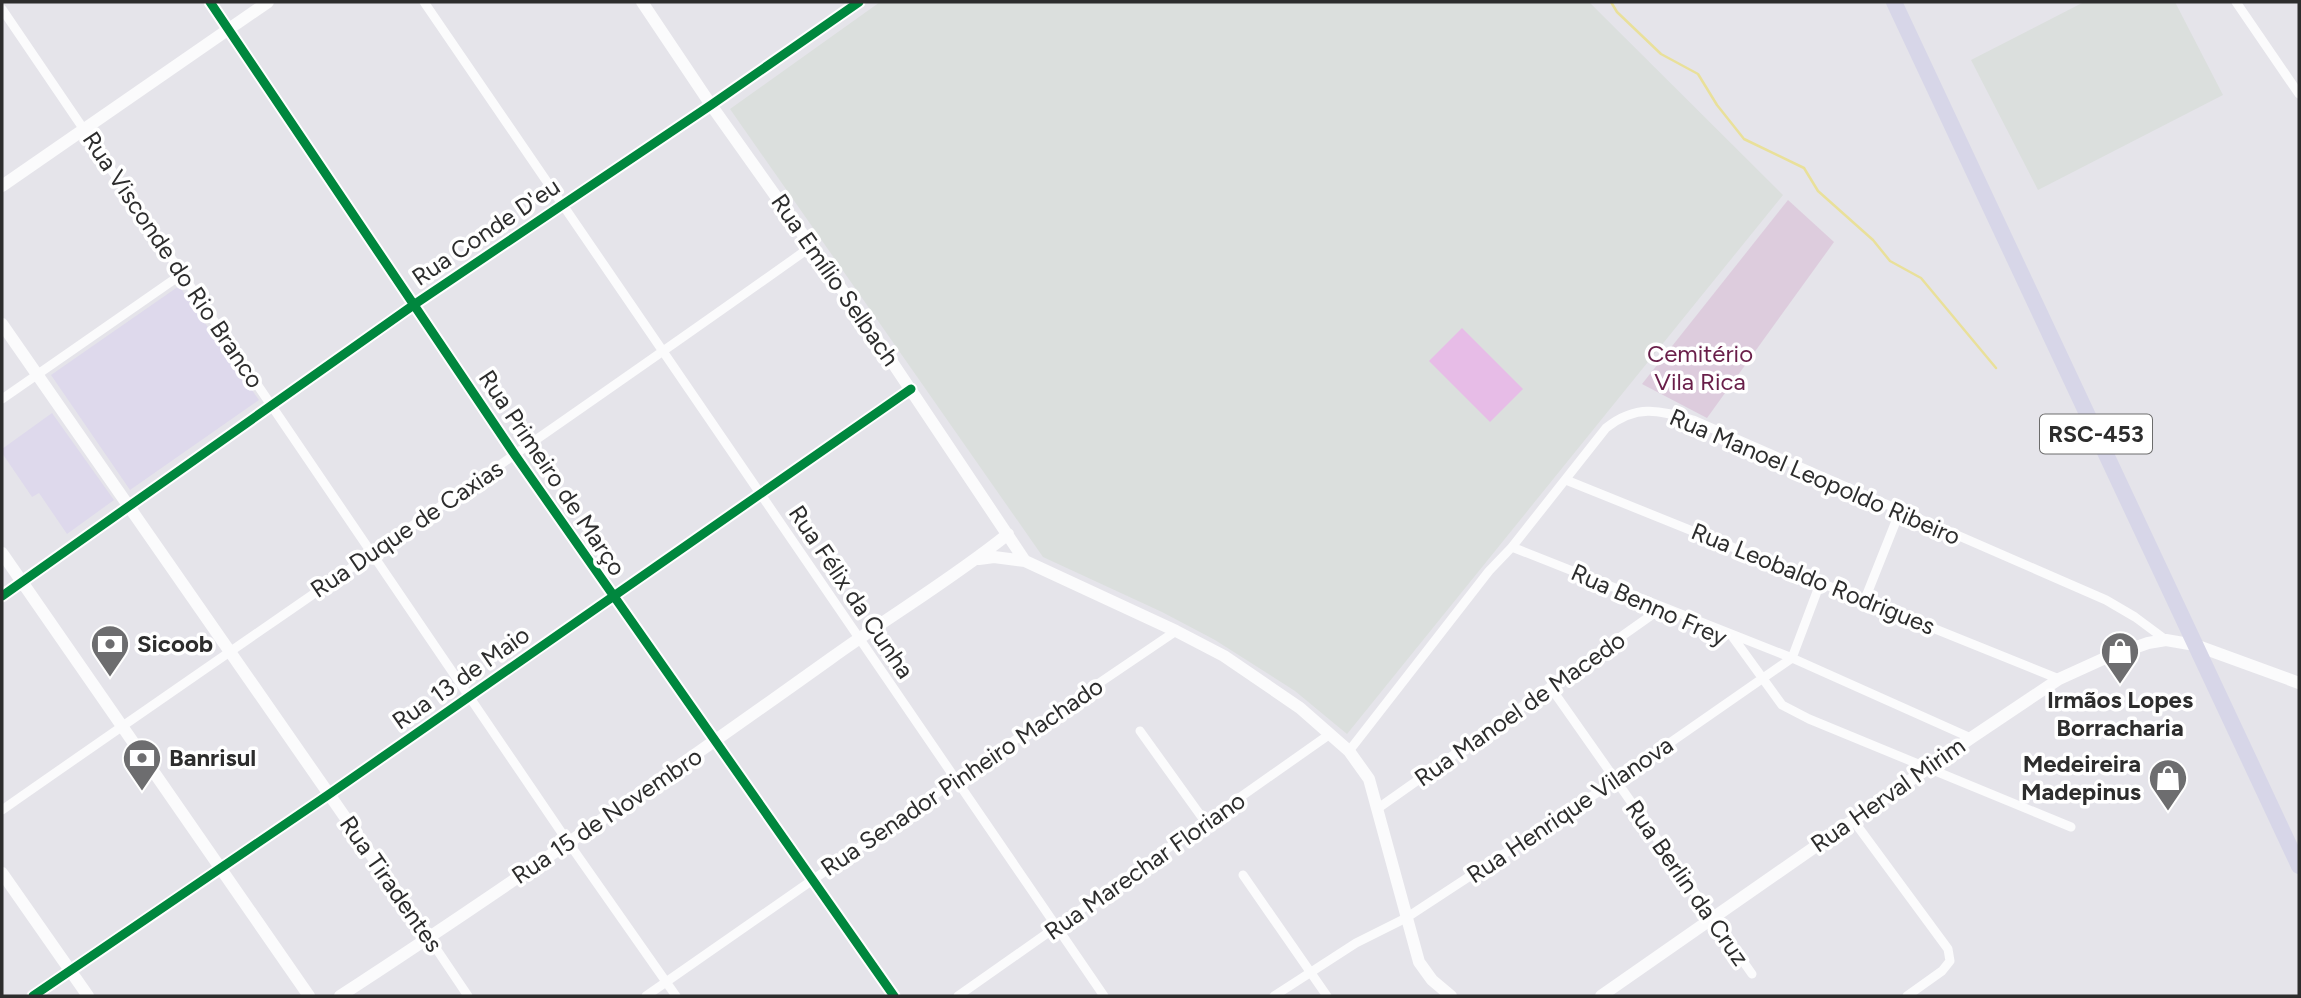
<svg xmlns="http://www.w3.org/2000/svg" width="2301" height="998" font-family="Figtree,sans-serif">
	<rect width="100%" height="100%" fill="#e5e4ea"/>
	<path fill="#dbdfdd" d="M880,2H1589L1783,195L1347,734L1295,691L1215,640L1162,612L1043,557L730,109Z
		M2084,2H2175L2223,95L2038,190L1971,60Z"/>
	<path fill="#ded9ec" d="M179,286L259,400L130,490L51,375Z
		M52,413L114,500L67,534L39,493L32,497L2,453V449Z"/>
	<path fill="#dcd" d="M1788,200L1834,242L1707,418L1642,384Z"/>
	<path fill="#e7bce7" d="M1462,328L1523,389L1490,422L1429,361Z"/>
	<g fill="none" stroke-linecap="round" stroke-linejoin="round">
		<path stroke="#e9e09a" stroke-width="2.5" d="M1611,2L1617,12L1661,54L1698,74L1717,105L1744,139L1804,168L1818,191L1873,240L1890,261L1921,278L1996,368"/>
		<path stroke="#fbfbfc" stroke-width="9" d="M210,2L515,455L894,996
			M424,2L1104,996
			M2236,2L2299,94
			M2,9L568,842L676,996
			M711,105L859,2
			M2,399L182,274
			M1566,480L2059,679
			M1512,547L1792,658L1971,738
			M1865,599L1900,511
			M1732,636L1782,705L1809,719L2071,827
			M1551,688L1752,974
			M1140,731L1206,823
			M1349,751L1489,571L1512,547L1606,428C1636,404 1659,410 1693,420L2106,600L2135,617L2166,640
			M1377,809L1663,607
			M2,810C271,622 544,437 812,246
			M1853,820L1948,949L1950,961L1942,971L1907,996
			M1243,875L1327,996
			M429,938L468,996
			M33,996L328,795L911,389
			M646,996L956,780L1176,631
			M958,996L1330,734
			M1274,996L1356,943L1406,918L1615,781L1792,658L1821,581"/>
		<path stroke="#fbfbfc" stroke-width="12" d="M642,2L711,105L872,332L1025,561
			M2,186L268,2
			M2,324L429,938
			M2,553L309,996
			M979,559L994,557L1025,561L1176,631L1224,656L1300,708L1349,751L1369,779L1419,962L1432,980L1451,996
			M2,596L415,304L711,105
			M2,873L88,996
			M340,996C506,888 669,774 830,659C888,617 951,580 1008,534
			M1601,996L1971,738L2059,679L2103,659L2148,643L2166,640L2195,645L2299,683"/>
		<path stroke="#d7d6e8" stroke-width="16" d="M1894,2L2299,866"/>
		<g stroke="#fff" stroke-width="13">
			<path id="cycleway" d="M210,2L515,455L894,996
				M2,596L415,304L711,105L859,2
				M33,996L328,795L911,389"/>
		</g>
		<use href="#cycleway" stroke="#00873e" stroke-width="9"/>
	</g>
	<defs>
		<g id="bank-pin" transform="scale(2.0125)"><path d="M0 17L-7.5 6A9.5 9.5 0 1 1 7.5 6Z" fill="#6d6d6f" stroke="#fff"/><path d="M-6-4H6V4H-6ZM0-2.3a2.3 2.3 0 1 0 0 4.6a2.3 2.3 0 1 0 0-4.6Z" fill="#fff"/></g>
		<g id="shop-pin" transform="scale(2.0125)"><path d="M0 17L-7.5 6A9.5 9.5 0 1 1 7.5 6Z" fill="#6d6d6f" stroke="#fff"/><path d="M-5-2.5h2.3a2.7 3.5 0 0 1 5.4 0H5L5.5 6h-11ZM-1.5-2.5h3a1.5 2.3 0 0 0-3 0Z" fill="#fff"/></g>
	</defs>
	<g fill-rule="evenodd">
		<use href="#bank-pin" x="110" y="644"/>
		<use href="#shop-pin" x="2120" y="651"/>
		<use href="#bank-pin" x="142" y="758"/>
		<use href="#shop-pin" x="2168" y="778"/>
	</g>
	<g text-anchor="middle" stroke-width="7" stroke-linejoin="round" paint-order="stroke">
		<rect fill="#fff" stroke="#6c6c6c" stroke-width="2" x="2040" y="414.5" width="112" height="39" rx="5"/>
		<g font-size="23" font-weight="bold" fill="#2d2d2d">
			<text x="2096" y="442">RSC-453</text>
		</g>
		<g font-size="24" fill="#2d2d2d" stroke="#fff">
			<text transform="translate(486 232) rotate(-34)" y="8">Rua Conde D'eu</text>
			<text transform="translate(173 260) rotate(56)" y="8">Rua Visconde do Rio Branco</text>
			<text transform="translate(835 280) rotate(55)" y="8">Rua Emílio Selbach</text>
			<text transform="translate(552 473) rotate(56)" y="8">Rua Primeiro de Março</text>
			<text transform="translate(1815 477) rotate(23)" y="8">Rua Manoel Leopoldo Ribeiro</text>
			<text transform="translate(407 529) rotate(-34)" y="8">Rua Duque de Caxias</text>
			<text transform="translate(1813 579) rotate(22)" y="8">Rua Leobaldo Rodrigues</text>
			<text transform="translate(851 592) rotate(56)" y="8">Rua Félix da Cunha</text>
			<text transform="translate(1649 605) rotate(24)" y="8">Rua Benno Frey</text>
			<text transform="translate(461 678) rotate(-35)" y="8">Rua 13 de Maio</text>
			<text transform="translate(1520 709) rotate(-35)" y="8">Rua Manoel de Macedo</text>
			<text transform="translate(962 777) rotate(-34)" y="8">Rua Senador Pinheiro Machado</text>
			<text transform="translate(1888 795) rotate(-35)" y="8">Rua Herval Mirim</text>
			<text transform="translate(1570 810) rotate(-34)" y="8">Rua Henrique Vilanova</text>
			<text transform="translate(607 816) rotate(-34)" y="8">Rua 15 de Novembro</text>
			<text transform="translate(1145 866) rotate(-35)" y="8">Rua Marechar Floriano</text>
			<text transform="translate(1687 883) rotate(55)" y="8">Rua Berlin da Cruz</text>
			<text transform="translate(391 884) rotate(55)" y="8">Rua Tiradentes</text>
		</g>
		<g font-size="24" fill="#691e49" stroke="#fff">
			<text x="1700" y="362">Cemitério<tspan x="1700" dy="28">Vila Rica</tspan></text>
		</g>
		<g font-size="24" font-weight="bold" fill="#2d2d2d" stroke="#fff" text-anchor="start">
			<text x="137" y="652">Sicoob</text>
			<text x="2120" y="708" text-anchor="middle">Irmãos Lopes<tspan x="2120" dy="28">Borracharia</tspan></text>
			<text x="169" y="766">Banrisul</text>
			<text x="2141" y="772" text-anchor="end">Medeireira<tspan x="2141" dy="28">Madepinus</tspan></text>
		</g>
	</g>
	<rect width="2301" height="998" fill="none" stroke="#2d2d2d" stroke-width="7"/>
</svg>
